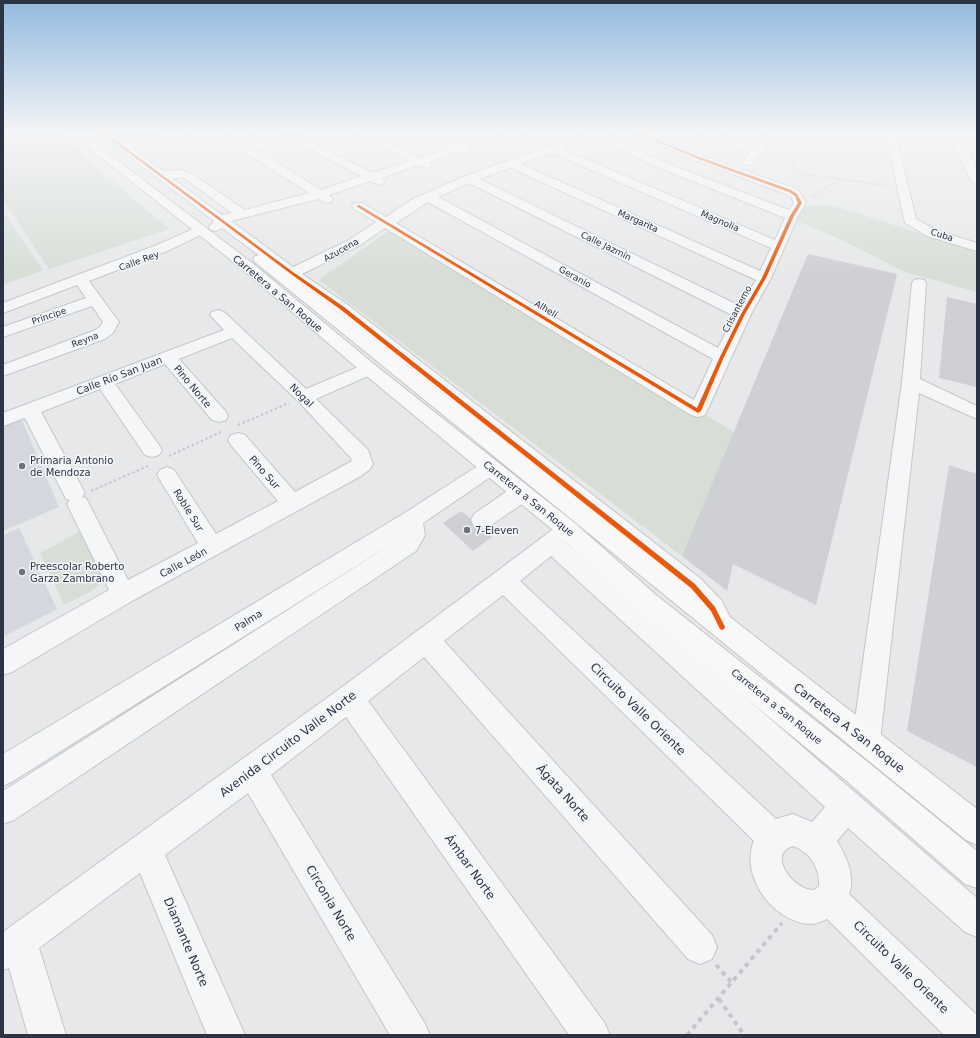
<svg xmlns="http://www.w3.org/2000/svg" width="980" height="1038" font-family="'DejaVu Sans',sans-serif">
	<rect width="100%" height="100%" fill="#e6e8ea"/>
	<path fill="#d4d7dd" d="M21,418L59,507L3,531V424Z
		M19,528L57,609L3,637V535Z"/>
	<path fill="#d6ded6" d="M3,132H56L169,229L49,269L3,200Z
		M109,132H172L125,144Z
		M812,205L835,206L977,252V292L905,272L840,239L793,219L803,207Z
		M3,211L43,270L3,285Z
		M392,228L734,432L682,556L319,280Z
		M81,531L104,580L92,591L64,605L40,553Z"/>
	<path fill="#ced0d3" d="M808,254L897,274L816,605L733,564L727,591L682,556Z
		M947,297L977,304V387L939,378Z
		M949,465L977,474V767L907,731Z
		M461,511L470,518L473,527L484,530L492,537L473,551L443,523Z"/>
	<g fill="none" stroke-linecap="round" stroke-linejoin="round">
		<g stroke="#c4c6c8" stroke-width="2">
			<path id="minor" d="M97,132H108L124,143L175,132H193L192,134L131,148L163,171L180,170L192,174L245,210L309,193L248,154L245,149L246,147L284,135L298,136L372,173L409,161L355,134L354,132H367L420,158L449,148L420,134L419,132H432L460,144L475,140L480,143L469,149L470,151L469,153L465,154L458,152L429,162L432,165L430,167L426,168L418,165L382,178L385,181L383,184L379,185L370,181L329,195L333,199L331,202L327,203L318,199L231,221L293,267L349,240L376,222L354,209L352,206L354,203H362L386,217L411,200L465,176L590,132H605L658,160L789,210L794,203L791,197L786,194L692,159L632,132H646L700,155L794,188L800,192L806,203L798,216L771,278L751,314L707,411L705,415L698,417L691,415L385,228L359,246L302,274L348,305L701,579L722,601L734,625L730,633L721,636L712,633L704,617L685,593L336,311L292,280L286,282L281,281L279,278L283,273L222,228L216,231L211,230L209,227L214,221ZM596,137L650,164L785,218L775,240L562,149ZM285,141L296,142L361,176L321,190L257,150ZM552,153L771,248L760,271L521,164ZM511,168L756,280L740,306L479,179ZM172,178H184L232,213L222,215ZM469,183L734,316L718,348L438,197ZM428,202L713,359L694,400L396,223Z
				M227,132H254L253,134L238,138Z
				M513,132H528L527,134L491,146L487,147L482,144L483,142Z
				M695,132H710L754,147L767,132H777L752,165L748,166L742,163L750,153L696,134Z
				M885,132H895L916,219L936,230L977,243V251L927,236L905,223Z
				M949,132H959L977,169V185L971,181Z
				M200,226L205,227L207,230L205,233L167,251L89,281L119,322L113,333L105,339L3,376V365L93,331L100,327L103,322L92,306L3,337V327L86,298L77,285L3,313V303L157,245Z
				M919,279L924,280L926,283L920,379L977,406V419L919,393L880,741L876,751L866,755L856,751L852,741L902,382L912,283L914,280Z
				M218,310L224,312L306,389L363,365L369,364L375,365L378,369L375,373L316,399L368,450L373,464L370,469L361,476L132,601L12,672L3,675V649L109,590L67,504L70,500L66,499L63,493L25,418L3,426V413L224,330L210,315L212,312ZM232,338L298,401L351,458L352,461L295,492L245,435L238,433L231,435L228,440L231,445L278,501L216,534L174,470L167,467L160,470L157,475L198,543L128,580L86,498L82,497L85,493L41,412L100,389L145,455L152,457L159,455L162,450L159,445L115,384L165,364L212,420L219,422L226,420L228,416L226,412L179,359Z
				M491,460L498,462L501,467L498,472L423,523L425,535L416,551L14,820L3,824V791L401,538L13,781L3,786V754L403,514L484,462Z
				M521,485L529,487L532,493L529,499L490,526L482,529L474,526L471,520L474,514L513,487Z
				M568,521L576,524L579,530L576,536L567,543L977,898V937L965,932L848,828L837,841C846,856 856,877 849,894L977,1015V1035H944L827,919C822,921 816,924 812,924C774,924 739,876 754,841L503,595L444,641L712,935L717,947L712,959L700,964L688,959L424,657L368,701L604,1022L610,1035H569L346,717L271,775L424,1022L430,1035H390L248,793L165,855L245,1035H207L140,873L39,948L66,1035H28L9,968L3,970V932L349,682L560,524ZM551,556L825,807L812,822L793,814L776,819L520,581ZM793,846C810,852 820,868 819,886L814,890C794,891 766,854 793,846Z"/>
		</g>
		<g stroke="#c2c5c8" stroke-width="2">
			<path id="major" d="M69,132H80L251,262L375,365L576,524L656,595L869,763L977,851V888L965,884L849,783L638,609L560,536L363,373L241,268Z
				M260,255L265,256L977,809V845L966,840L255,262L253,259L255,256Z"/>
		</g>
		<path stroke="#c5c6ca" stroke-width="1.5" stroke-dasharray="1.5 1.5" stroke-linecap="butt" d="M840,179L890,186
			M812,197L840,179L793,173L795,145L883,155"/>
		<path stroke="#c5c6ca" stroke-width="2" stroke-dasharray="2.5 2.5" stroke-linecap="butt" d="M238,425L289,403
			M169,456L223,431
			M91,491L150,465"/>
		<path stroke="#c5c6ca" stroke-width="4" stroke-dasharray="4.5 4.5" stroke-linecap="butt" d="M716,965L732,983
			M719,999L744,1035
			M687,1035L782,923"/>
		<use href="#minor" fill="#f5f6f7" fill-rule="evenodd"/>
		<use href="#major" fill="#f8f8f8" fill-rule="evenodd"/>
		<g stroke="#f4f6f9" stroke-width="2">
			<path id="cycleway" d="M101,132H104L293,272L344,307L695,584L715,607L725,627L724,629L722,630L720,629L711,611L691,588L340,309L291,274Z
				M636,132H639L697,156L791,190L797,194L802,203L794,216L766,278L745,314L724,357L701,411L698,413L356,206L359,205L697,408L720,357L741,314L762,278L790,216L798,203L795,196L789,192L695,158Z"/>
		</g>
		<use href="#cycleway" fill="#e8590c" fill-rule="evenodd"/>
	</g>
	<linearGradient id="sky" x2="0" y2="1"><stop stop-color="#93bae0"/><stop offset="0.48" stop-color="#f4f5f6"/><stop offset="1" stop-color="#f4f5f6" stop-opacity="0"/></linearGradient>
	<rect width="980" height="277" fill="url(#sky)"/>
	<g fill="#6c737f" stroke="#f4f6f9" stroke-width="1.5">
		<circle cx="22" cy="466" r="4"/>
		<circle cx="467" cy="530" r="4"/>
		<circle cx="22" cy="572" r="4"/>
	</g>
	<g text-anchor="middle" stroke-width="3" stroke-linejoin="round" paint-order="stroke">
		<g font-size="9" fill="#2b3445" stroke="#f4f6f9">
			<text transform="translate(638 221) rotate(24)" y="3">Margarita</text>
			<text transform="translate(720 221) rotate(23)" y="3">Magnolia</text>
			<text transform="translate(942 235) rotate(18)" y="3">Cuba</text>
			<text transform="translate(606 246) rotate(26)" y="3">Calle Jazmín</text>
			<text transform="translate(341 250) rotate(-29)" y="3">Azucena</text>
			<text transform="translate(139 261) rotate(-20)" y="3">Calle Rey</text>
			<text transform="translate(575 277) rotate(29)" y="3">Geranio</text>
			<text transform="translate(546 309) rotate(31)" y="3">Alhelí</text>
			<text transform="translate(737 309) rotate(-62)" y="3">Crisantemo</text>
			<text transform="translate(49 316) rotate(-19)" y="3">Príncipe</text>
			<text transform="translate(85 340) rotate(-21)" y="3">Reyna</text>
		</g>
		<g font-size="10" fill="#2b3445" stroke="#f4f6f9">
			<text transform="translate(278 293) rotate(40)" y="4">Carretera a San Roque</text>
			<text transform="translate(119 375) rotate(-21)" y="4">Calle Río San Juan</text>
			<text transform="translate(193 386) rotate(50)" y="4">Pino Norte</text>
			<text transform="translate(302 395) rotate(45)" y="4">Nogal</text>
			<text transform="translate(265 472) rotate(49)" y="4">Pino Sur</text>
			<text transform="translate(529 498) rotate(39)" y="4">Carretera a San Roque</text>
			<text transform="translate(189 510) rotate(58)" y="4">Roble Sur</text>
			<text transform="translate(183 562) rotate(-28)" y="4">Calle León</text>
			<text transform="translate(248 620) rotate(-32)" y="4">Palma</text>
			<text transform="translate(777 706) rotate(39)" y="4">Carretera a San Roque</text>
		</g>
		<g font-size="10" fill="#2b3445" stroke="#f4f6f9" text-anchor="start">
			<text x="30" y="464">Primaria Antonio<tspan x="30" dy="12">de Mendoza</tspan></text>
			<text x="475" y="534">7-Eleven</text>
			<text x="30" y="570">Preescolar Roberto<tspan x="30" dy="12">Garza Zambrano</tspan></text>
		</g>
		<g font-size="12" fill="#2b3445" stroke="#f4f6f9">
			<text transform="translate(638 709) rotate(44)" y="4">Circuito Valle Oriente</text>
			<text transform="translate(849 728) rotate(38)" y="4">Carretera A San Roque</text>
			<text transform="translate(288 744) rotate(-37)" y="4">Avenida Circuito Valle Norte</text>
			<text transform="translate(563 793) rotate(48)" y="4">Ágata Norte</text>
			<text transform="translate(470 867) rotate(54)" y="4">Ámbar Norte</text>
			<text transform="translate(331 903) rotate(59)" y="4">Circonia Norte</text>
			<text transform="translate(186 942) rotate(67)" y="4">Diamante Norte</text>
			<text transform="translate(901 967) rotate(44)" y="4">Circuito Valle Oriente</text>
		</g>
	</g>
	<rect width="980" height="1038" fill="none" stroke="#2b3445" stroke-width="8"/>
</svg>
